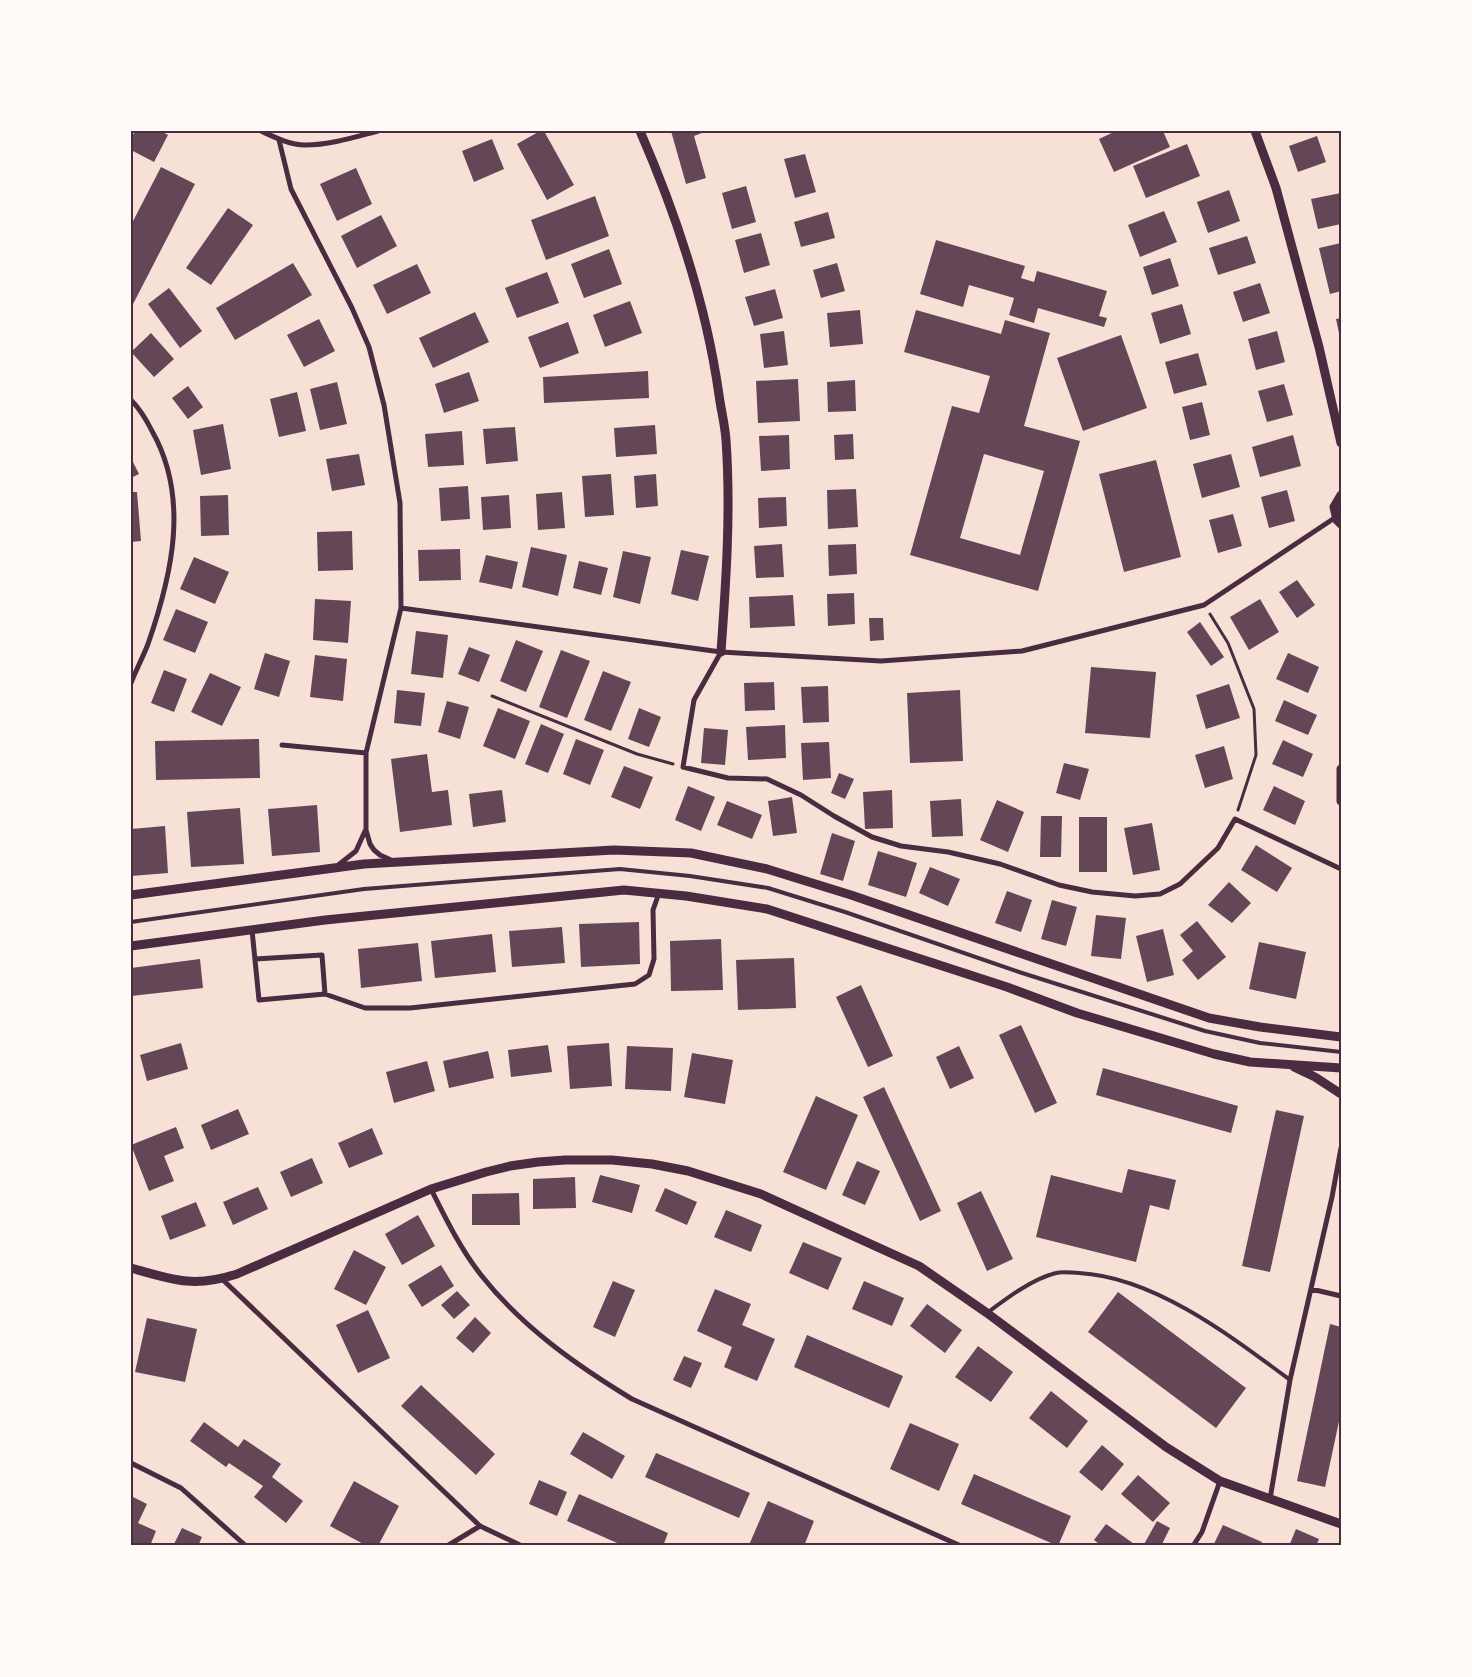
<svg xmlns="http://www.w3.org/2000/svg" width="1472" height="1677" font-family="'IBM Plex Sans',sans-serif">
	<rect width="100%" height="100%" fill="#f7e1d7"/>
	<path fill="#644757" fill-rule="evenodd" d="M135,131H161L168,135L154,162L131,150V139Z
		M540,131H544L574,185L547,200L517,144Z
		M671,131H707L694,136L706,178L686,184Z
		M1116,131H1163L1170,147L1114,172L1099,139Z
		M1317,136L1326,162L1298,172L1289,146Z
		M492,139L504,169L474,182L462,151Z
		M1187,144L1200,176L1146,198L1133,166Z
		M805,154L816,192L795,198L784,159Z
		M161,167L195,184L131,308V225Z
		M356,168L372,204L337,221L320,184Z
		M746,186L756,222L732,229L722,193Z
		M1229,190L1240,221L1208,233L1197,202Z
		M1341,193V224L1318,229L1311,199Z
		M595,196L609,236L546,260L531,220Z
		M228,208L253,225L211,285L186,268Z
		M1164,211L1177,242L1140,257L1128,225Z
		M828,212L835,238L801,247L794,222Z
		M381,215L397,246L357,268L341,236Z
		M761,233L770,265L744,273L735,240Z
		M1247,236L1256,263L1218,275L1209,248Z
		M936,240L1025,266L1021,278L1034,282L1037,271L1107,291L1099,316L1107,318L1104,327L1038,308L1034,323L1009,315L1014,298L969,285L963,307L920,294Z
		M1341,243V291L1330,294L1319,248Z
		M609,249L622,284L584,298L571,264Z
		M1170,258L1179,286L1152,295L1143,267Z
		M293,263L312,295L235,340L216,308Z
		M837,263L845,291L821,298L813,270Z
		M417,264L431,293L387,314L373,285Z
		M547,272L559,303L517,318L505,288Z
		M1260,283L1270,313L1243,322L1233,292Z
		M169,288L202,331L180,348L148,304Z
		M775,289L783,318L754,326L745,297Z
		M630,301L642,333L605,347L593,315Z
		M1182,304L1191,334L1160,344L1151,313Z
		M860,310L863,344L830,347L827,313Z
		M916,310L1001,334L1005,320L1050,333L1024,426L1080,441L1038,591L910,555L952,406L979,413L990,376L904,352ZM984,454L1044,471L1020,555L960,538Z
		M475,312L489,342L433,368L419,338Z
		M1341,318V337L1340,338L1336,319Z
		M319,319L335,351L304,367L287,335Z
		M568,322L579,353L540,368L528,337Z
		M784,331L788,365L764,368L760,334Z
		M1277,331L1285,362L1256,370L1248,339Z
		M151,333L174,359L154,377L131,352Z
		M1121,335L1147,408L1083,431L1057,358Z
		M1198,353L1207,385L1174,394L1165,362Z
		M648,371L649,398L544,403L543,377Z
		M469,372L479,401L444,413L435,384Z
		M798,379L800,421L758,423L756,381Z
		M855,380L856,411L828,412L827,382Z
		M337,382L347,424L320,430L310,389Z
		M1284,384L1293,415L1267,422L1258,391Z
		M188,386L203,407L188,419L172,398Z
		M297,392L306,431L279,437L270,399Z
		M1202,402L1210,435L1190,440L1182,407Z
		M223,424L231,469L201,475L193,430Z
		M655,425L657,454L616,457L614,428Z
		M515,427L518,461L486,464L483,429Z
		M462,431L464,465L428,467L425,434Z
		M853,434L854,459L835,460L834,435Z
		M789,435L790,469L761,471L759,436Z
		M1293,435L1301,466L1260,477L1252,447Z
		M359,454L365,485L332,491L326,459Z
		M1231,454L1240,487L1202,498L1193,464Z
		M131,458L139,474L131,478Z
		M1156,460L1181,557L1124,572L1099,474Z
		M611,474L614,515L585,517L582,476Z
		M656,474L658,506L636,508L634,476Z
		M468,486L470,519L441,521L439,488Z
		M856,489L858,527L828,529L827,490Z
		M1287,490L1295,521L1269,528L1261,497Z
		M131,492H137L141,541L131,542Z
		M562,492L565,528L538,530L536,494Z
		M228,495L229,535L201,536L200,496Z
		M509,495L511,528L483,530L481,497Z
		M786,497L787,526L759,528L758,498Z
		M1233,514L1242,546L1218,553L1209,520Z
		M352,531L353,570L318,571L317,532Z
		M782,544L784,577L756,578L754,546Z
		M856,544L857,574L829,576L828,545Z
		M531,547L567,555L558,596L522,587Z
		M460,549L461,580L419,581L418,550Z
		M681,550L709,556L698,601L671,594Z
		M623,551L651,557L640,604L613,597Z
		M486,555L518,562L512,589L479,582Z
		M194,557L229,572L215,604L180,589Z
		M579,561L608,568L601,595L573,588Z
		M1297,580L1315,605L1297,618L1279,592Z
		M854,593L855,624L828,626L827,594Z
		M793,595L795,626L750,628L749,597Z
		M315,599L351,601L348,643L313,640Z
		M1260,599L1279,632L1249,650L1230,617Z
		M176,609L208,622L195,653L163,640Z
		M869,618H883L884,640L870,641Z
		M1200,622L1224,657L1211,666L1187,632Z
		M416,631L448,635L443,678L411,674Z
		M516,640L543,651L526,692L500,681Z
		M469,647L490,655L479,682L458,674Z
		M561,650L590,661L567,718L539,707Z
		M265,653L290,661L279,697L254,689Z
		M1288,653L1319,667L1308,693L1276,679Z
		M315,655L347,659L343,701L310,697Z
		M1091,667L1156,672L1150,738L1085,733Z
		M164,670L187,679L174,712L151,703Z
		M603,671L631,682L611,731L584,720Z
		M210,673L241,687L222,726L191,712Z
		M774,682L775,710L745,711L744,683Z
		M1229,684L1240,718L1206,729L1196,695Z
		M828,686L829,722L803,723L801,687Z
		M397,690L425,693L421,726L394,723Z
		M960,690L963,761L910,763L907,693Z
		M1284,700L1317,715L1308,735L1275,721Z
		M447,701L469,707L460,739L438,732Z
		M498,708L530,721L515,759L483,746Z
		M639,708L661,717L649,747L628,739Z
		M541,724L564,734L548,773L525,764Z
		M785,725L786,758L748,760L746,727Z
		M704,728L728,730L725,765L701,763Z
		M259,739L260,778L156,780L155,741Z
		M576,739L604,750L590,785L563,774Z
		M1283,740L1313,754L1303,777L1272,764Z
		M829,742L831,778L803,780L801,743Z
		M1224,746L1233,779L1205,788L1195,755Z
		M427,754L432,792L448,790L452,825L400,832L391,759Z
		M1064,763L1089,769L1080,800L1056,793Z
		M624,766L653,777L640,809L611,797Z
		M839,773L854,779L845,799L831,793Z
		M688,786L715,797L701,831L675,820Z
		M1274,786L1305,801L1295,825L1263,810Z
		M502,790L506,822L473,827L469,794Z
		M892,790L893,828L865,829L863,792Z
		M792,797L797,833L773,836L768,801Z
		M961,799L963,836L932,837L930,801Z
		M997,800L1024,812L1008,852L980,840Z
		M727,801L762,815L752,839L717,825Z
		M317,805L320,852L272,856L268,809Z
		M240,808L244,864L191,867L187,812Z
		M1041,816H1062L1061,857H1040Z
		M1079,817H1107V872H1079Z
		M1152,823L1160,870L1133,875L1124,828Z
		M165,826L168,873L131,876V829Z
		M832,833L855,841L843,881L820,874Z
		M1256,845L1292,868L1277,892L1241,870Z
		M878,851L917,863L906,897L868,885Z
		M930,867L960,879L948,906L919,893Z
		M1229,882L1251,903L1232,923L1208,905Z
		M1007,891L1032,900L1021,932L995,923Z
		M1052,900L1077,907L1066,946L1041,939Z
		M1096,915L1126,918L1121,959L1091,956Z
		M1197,921L1226,957L1198,980L1182,960L1193,951L1180,935Z
		M639,922L640,964L581,967L579,924Z
		M562,927L565,963L512,967L509,931Z
		M1163,929L1174,975L1147,982L1136,936Z
		M492,934L496,972L435,978L431,941Z
		M721,939L723,990L671,991L670,941Z
		M1259,942L1306,952L1296,999L1249,989Z
		M418,943L422,981L361,988L358,949Z
		M794,958L796,1008L738,1010L736,960Z
		M200,959L203,988L131,996V968Z
		M861,985L893,1056L868,1067L836,997Z
		M1021,1025L1057,1103L1035,1113L999,1035Z
		M181,1043L188,1069L147,1081L140,1055Z
		M609,1043L612,1086L570,1089L567,1046Z
		M548,1045L552,1072L511,1077L508,1050Z
		M627,1046L673,1048L671,1091L625,1089Z
		M959,1046L974,1078L950,1089L936,1057Z
		M488,1051L494,1078L449,1088L443,1061Z
		M692,1053L733,1060L725,1104L684,1097Z
		M427,1061L435,1091L394,1103L386,1072Z
		M1103,1068L1238,1106L1231,1133L1096,1095Z
		M884,1087L941,1211L920,1221L863,1097Z
		M816,1096L858,1115L826,1190L783,1172Z
		M238,1109L249,1134L211,1150L201,1125Z
		M1276,1110L1304,1116L1270,1272L1242,1266Z
		M176,1127L184,1148L164,1156L174,1181L149,1191L131,1145Z
		M372,1128L383,1154L349,1168L338,1143Z
		M312,1158L323,1183L291,1197L280,1172Z
		M857,1161L880,1171L865,1205L842,1195Z
		M1128,1169L1176,1180L1169,1210L1150,1205L1136,1262L1036,1237L1051,1175L1122,1193Z
		M600,1175L640,1185L632,1213L592,1202Z
		M575,1177L576,1208L533,1209V1179Z
		M258,1187L268,1209L233,1225L223,1202Z
		M665,1188L697,1202L687,1225L655,1211Z
		M981,1191L1013,1259L987,1271L957,1203Z
		M519,1193L520,1225H472V1194Z
		M196,1202L206,1226L170,1240L161,1216Z
		M726,1210L762,1225L751,1252L714,1237Z
		M418,1215L435,1246L402,1265L385,1234Z
		M803,1242L842,1258L828,1290L789,1273Z
		M354,1250L386,1267L366,1305L334,1289Z
		M441,1265L454,1286L422,1307L408,1285Z
		M613,1281L635,1290L615,1337L593,1327Z
		M864,1281L904,1298L892,1326L852,1309Z
		M715,1289L751,1304L742,1325L775,1339L757,1381L724,1367L732,1347L697,1331Z
		M457,1291L470,1305L454,1319L441,1305Z
		M1118,1292L1246,1388L1216,1428L1088,1332Z
		M927,1304L962,1330L945,1353L910,1326Z
		M368,1310L390,1358L358,1373L336,1325Z
		M475,1317L491,1333L473,1353L456,1338Z
		M147,1318L197,1329L185,1382L135,1372Z
		M1330,1324L1341,1327V1412L1325,1487L1297,1481Z
		M807,1335L903,1376L889,1408L794,1367Z
		M978,1346L1013,1372L991,1402L955,1377Z
		M684,1356L702,1363L691,1388L673,1380Z
		M421,1385L495,1454L476,1475L401,1406Z
		M1051,1391L1088,1421L1067,1448L1029,1418Z
		M204,1422L238,1447L244,1439L281,1464L272,1477L303,1501L286,1523L254,1497L263,1486L229,1463L226,1467L190,1441Z
		M910,1423L959,1444L939,1491L890,1469Z
		M583,1432L625,1456L612,1479L570,1454Z
		M1102,1445L1124,1464L1102,1491L1079,1472Z
		M656,1453L750,1493L739,1518L645,1477Z
		M974,1474L1071,1516L1058,1546L961,1504Z
		M1138,1475L1170,1503L1153,1522L1121,1494Z
		M539,1480L567,1492L557,1516L529,1504Z
		M354,1481L399,1506L378,1546H367L330,1526Z
		M579,1494L668,1533L663,1546H624L567,1521Z
		M131,1496L147,1504L138,1523L156,1531L150,1546H137L131,1543Z
		M768,1501L814,1521L804,1546L749,1545Z
		M1157,1521L1170,1528L1161,1546H1143Z
		M1106,1524L1137,1546H1102L1094,1540Z
		M1223,1525L1262,1542L1261,1546H1213Z
		M182,1528L202,1537L198,1546H173Z
		M1296,1529L1319,1539L1316,1546H1289Z"/>
	<g fill="none" stroke-linecap="round" stroke-linejoin="round">
		<path stroke="#4a2c40" stroke-width="3" d="M1210,614L1228,643L1254,709L1256,755L1238,810
			M492,696L637,754L673,764"/>
		<path stroke="#4a2c40" stroke-width="4" d="M131,922L364,889L620,869L690,876L768,888L845,912L1019,972L1205,1031L1260,1043L1341,1052
			M987,1313C1007,1298 1032,1279 1056,1273C1063,1271 1072,1273 1079,1273C1154,1277 1231,1336 1290,1380"/>
		<path stroke="#4a2c40" stroke-width="5" d="M261,131C274,137 290,145 305,145C330,145 355,137 378,131
			M279,140L291,189L352,308L369,347L384,405L400,503L401,608L366,753V830L370,844L374,850L380,855L391,860
			M131,400C140,409 146,419 152,431C190,498 172,575 148,644C143,657 136,670 131,683
			M401,608L721,652L881,661L1022,651L1204,605L1336,517
			M721,652L694,700L683,767L728,778L767,779L801,795L834,816L872,837L901,846L948,852L1000,864L1059,885L1092,892L1135,896L1160,894L1180,884L1218,848L1235,819L1341,869
			M282,745L366,753
			M337,866L356,851L365,831
			M252,930L259,1000L325,994L322,955L255,959
			M325,994L365,1008H410L635,984L649,975L654,959L653,910L659,893
			M431,1189C446,1219 460,1248 481,1275C522,1327 576,1365 632,1399L961,1546
			M222,1279L480,1526L522,1546
			M1311,1289L1341,1296
			M131,1463L181,1488L246,1546
			M1270,1499L1290,1380L1332,1197L1341,1148
			M447,1546L480,1526
			M1193,1546L1202,1532L1220,1481"/>
		<path stroke="#4a2c40" stroke-width="9" d="M640,131C677,216 706,303 719,395C721,410 725,425 726,440C731,511 726,582 721,652
			M1255,131L1276,188L1319,347L1341,443
			M1341,495L1334,507L1337,520L1341,524
			M1341,769V801
			M131,895L364,864L614,850L691,853L767,869L851,895L1209,1018L1260,1027L1341,1037
			M131,946L325,920L624,890L686,896L767,909L1007,987L1077,1013L1214,1054L1250,1062L1341,1068
			M1294,1067L1315,1077L1341,1094
			M131,1268C173,1280 194,1288 237,1274L431,1189L486,1172L510,1166L538,1162L565,1160H612L652,1164L688,1171L761,1194L919,1266L987,1313L1166,1447L1220,1481L1341,1524"/>
	</g>
	<rect width="1472" height="1677" fill="none" stroke="#fffaf5" stroke-width="265"/>
	<rect x="132" y="132" width="1208" height="1412" fill="none" stroke="#4a2c40" stroke-width="2"/>
</svg>
